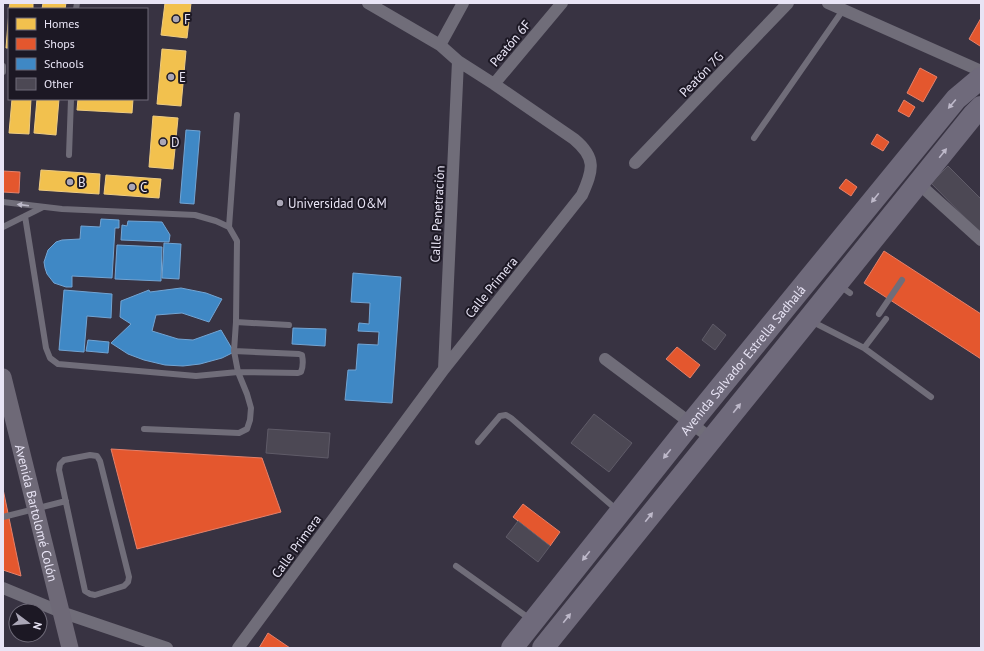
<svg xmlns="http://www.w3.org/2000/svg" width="984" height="651" font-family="'PT Sans',sans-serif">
	<rect width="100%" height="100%" fill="#383342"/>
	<path fill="#f2c14e" stroke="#efcc80" d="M10,3H33V9H9Z
		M43,3H66L65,9H42Z
		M165,3H191L187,38L161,35Z
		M9,11V48H6Z
		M162,49L186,51L181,106L157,104Z
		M12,99H31L29,134L9,133Z
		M37,99H59L56,135L34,133Z
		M78,99H133L132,113L77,110Z
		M153,116L178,118L173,169L149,167Z
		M41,170L100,174L99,194L39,190Z
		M106,175L161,179L159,198L104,194Z"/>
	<path fill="#e4572e" stroke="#e5816a" d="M981,18V45L980,46L969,39Z
		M920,68L937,77L923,102L907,93Z
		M904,100L915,107L909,117L898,111Z
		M877,134L889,142L883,151L871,144Z
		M3,171L20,172L19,193L3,192Z
		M846,179L857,187L851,196L839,188Z
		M884,251L981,314V359L864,283Z
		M677,347L700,365L690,378L666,359Z
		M111,449L262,458L281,512L137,549Z
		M3,489L21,576L3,570Z
		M523,504L560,532L550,546L513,517Z
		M268,633L290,648H259Z"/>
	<path fill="#3f88c5" stroke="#72a4d3" d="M186,130L200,131L194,204L180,203Z
		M101,219L119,220V228H115L112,278L72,276V287H66L54,283L47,274L45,268L44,262L48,250L56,242L62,240L80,239L81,226L100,227Z
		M128,221L162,222L170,235L169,242L121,240L122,225L127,226Z
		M164,243L181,244L179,279L162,278Z
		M117,245L162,247L161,281L115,279Z
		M353,273L401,277L392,403L345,400L348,370H356L358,344L378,345L379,332L358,331L359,323L369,324L370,303L351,302Z
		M181,288L206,293L222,299L209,322L182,313L156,315L152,331L178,339L193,340L221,330L234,352L222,358L200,364L183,366L165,365L144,360L128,354L111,343L131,324L120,317L121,301L149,290L150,292Z
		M64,290L112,294L111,318L87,316L84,352L59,350Z
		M293,328L326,329L325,346L292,344Z
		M88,340L109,342L108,353L86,351Z"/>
	<path fill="#4c4854" stroke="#5f5b68" d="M948,166L981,199V234L931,183Z
		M713,324L726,335L715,350L702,340Z
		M594,414L632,443L609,472L571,443Z
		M268,429L330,433L328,458L266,453Z
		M518,521L550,546L538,562L506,537Z"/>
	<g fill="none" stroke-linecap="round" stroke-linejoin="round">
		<path stroke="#706d79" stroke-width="6" d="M76,9L77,3
			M3,66V72
			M754,138L843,10
			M69,155L71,99
			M3,202L62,209L195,215L216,221L229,227L237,241L236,322L234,351L238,372L247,394L251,408L250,420L247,429L239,433L144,429
			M25,216L46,348L50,358L58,364L196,376L238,372L298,373L301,372C303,367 303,360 302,355L299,354L234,351
			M3,227L43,207
			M229,227L237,115
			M840,286L850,293
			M879,314L902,280
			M811,321L864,348L931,397
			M236,322L289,325
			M864,348L886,319
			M478,442L500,416L506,415L511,418L617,510
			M90,455L97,456L100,461L129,577L128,582L124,586L95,595L90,594L85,591L59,470L60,464L64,460Z
			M3,517L66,501
			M456,566L530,619"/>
		<path stroke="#706d79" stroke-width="12" d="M828,3L981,71
			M440,45L463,3
			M494,84L562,3
			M635,163L788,3
			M918,183L981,240
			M605,359L712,439
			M444,369L458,61
			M3,588L61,612L167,648
			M238,648L444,369L582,195C593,170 597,158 574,139L494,84L458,61L440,45L368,3"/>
		<path stroke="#6e6977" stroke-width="17" id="s1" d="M3,377L70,648"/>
		<g stroke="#6f6a7b" stroke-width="22">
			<path id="s2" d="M512,648L691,423L956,99L981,78"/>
			<path d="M543,648L974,114L981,107"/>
		</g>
	</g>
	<defs><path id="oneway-solid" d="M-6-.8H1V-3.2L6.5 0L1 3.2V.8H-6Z"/></defs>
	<g fill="#beb9ca">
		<use href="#oneway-solid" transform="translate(952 104) rotate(130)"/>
		<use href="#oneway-solid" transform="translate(943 153) rotate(-51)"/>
		<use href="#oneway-solid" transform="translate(875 198) rotate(129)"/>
		<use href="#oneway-solid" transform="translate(737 408) rotate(-51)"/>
		<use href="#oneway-solid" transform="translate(667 454) rotate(129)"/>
		<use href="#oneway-solid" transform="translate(649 517) rotate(-51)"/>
		<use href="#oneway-solid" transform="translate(586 556) rotate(129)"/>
		<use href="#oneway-solid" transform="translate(567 618) rotate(-51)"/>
	</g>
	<use fill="#bebaca" href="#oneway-solid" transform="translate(23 205) rotate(-173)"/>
	<g fill="#aaa6b6" stroke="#1c1824" stroke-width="1.5">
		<circle cx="176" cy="19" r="4"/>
		<circle cx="171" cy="77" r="4"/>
		<circle cx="163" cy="142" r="4"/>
		<circle cx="70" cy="182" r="4"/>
		<circle cx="132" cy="187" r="4"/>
		<circle cx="280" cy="203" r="4"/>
	</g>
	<g text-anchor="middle" stroke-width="4" stroke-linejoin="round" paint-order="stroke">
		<g font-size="13" fill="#e8e4f5" stroke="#1c1824" text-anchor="start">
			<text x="184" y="24">F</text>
			<text x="179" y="82">E</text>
			<text x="171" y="147">D</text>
			<text x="78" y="187">B</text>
			<text x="140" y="192">C</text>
			<text x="288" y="208">Universidad O&amp;M</text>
		</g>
		<g font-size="13" fill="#e8e4f5" stroke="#1c1824">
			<text transform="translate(510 43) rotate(-50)" y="5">Peatón 6F</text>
			<text transform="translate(701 74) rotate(-46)" y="5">Peatón 7G</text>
			<text transform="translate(437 214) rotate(-87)" y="5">Calle Penetración</text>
			<text transform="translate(491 287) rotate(-51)" y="5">Calle Primera</text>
			<text dy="5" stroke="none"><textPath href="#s2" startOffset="369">Avenida Salvador Estrella Sadhalá</textPath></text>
			<text dy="5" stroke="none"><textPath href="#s1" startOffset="140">Avenida Bartolomé Colón</textPath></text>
			<text transform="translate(296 546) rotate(-54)" y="5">Calle Primera</text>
		</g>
	</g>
	<rect width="984" height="651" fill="none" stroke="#e8e4f5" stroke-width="8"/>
	<rect x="8" y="8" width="140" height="92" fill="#1c1824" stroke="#6e6a78"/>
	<rect x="16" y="18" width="20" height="12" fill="#f2c14e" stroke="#6e6a78"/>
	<text x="44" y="28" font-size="12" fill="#e8e4f5">Homes</text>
	<rect x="16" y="38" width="20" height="12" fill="#e4572e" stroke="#6e6a78"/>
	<text x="44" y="48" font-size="12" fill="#e8e4f5">Shops</text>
	<rect x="16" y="58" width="20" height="12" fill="#3f88c5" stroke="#6e6a78"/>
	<text x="44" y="68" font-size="12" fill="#e8e4f5">Schools</text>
	<rect x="16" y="78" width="20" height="12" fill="#4c4854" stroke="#6e6a78"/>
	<text x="44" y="88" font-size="12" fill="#e8e4f5">Other</text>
	<g transform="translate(28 623) rotate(106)"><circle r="19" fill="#1c1824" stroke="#6e6a78"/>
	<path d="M0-3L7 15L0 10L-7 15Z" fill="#aaa6b6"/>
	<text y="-6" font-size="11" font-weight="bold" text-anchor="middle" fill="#e8e4f5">N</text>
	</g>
</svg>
